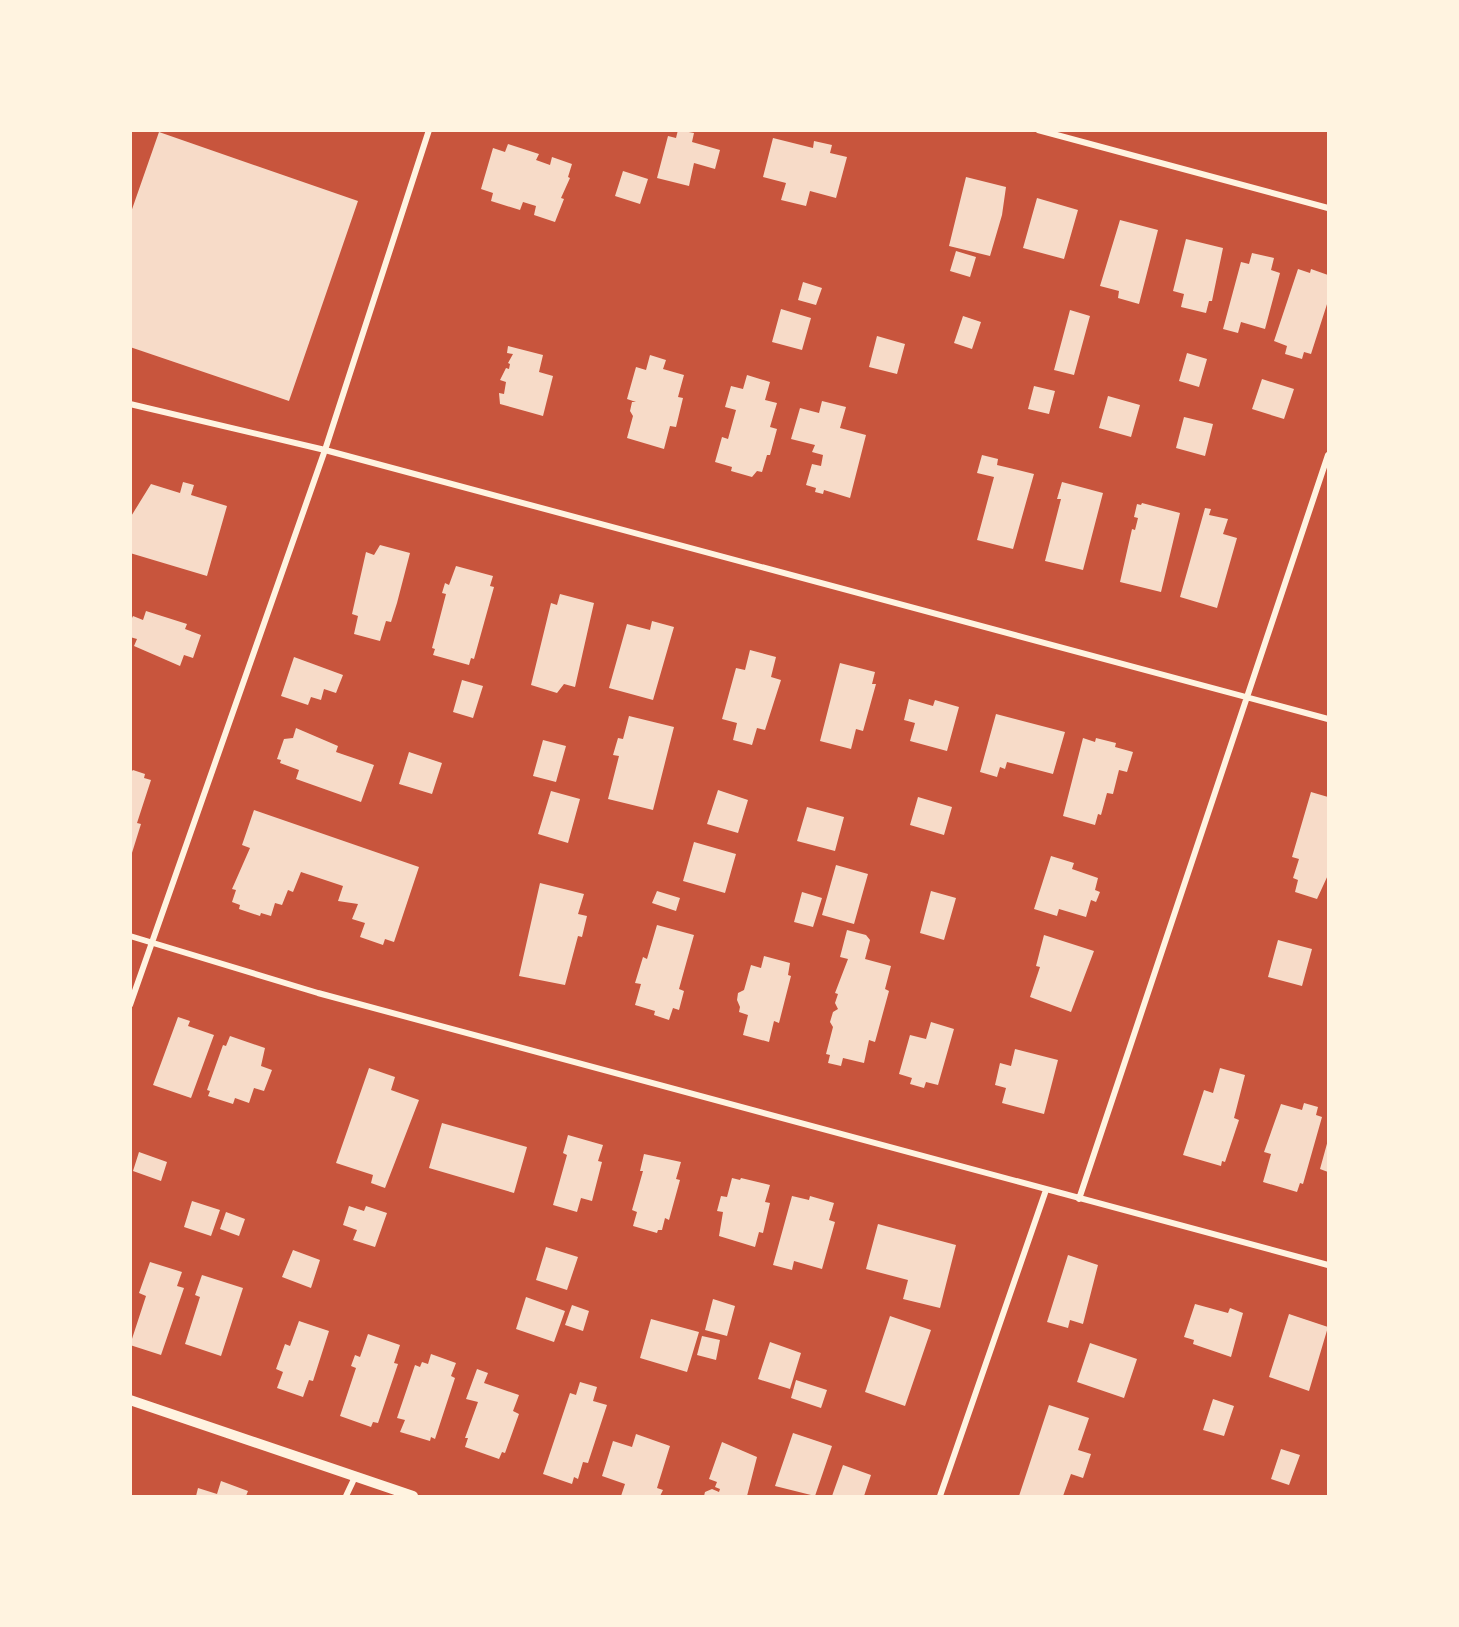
<svg xmlns="http://www.w3.org/2000/svg" width="1459" height="1627" font-family="'Alegreya Sans',sans-serif">
	<rect width="100%" height="100%" fill="#c8553d"/>
	<path fill="#f7dbc8" d="M678,130L694,133L692,142L720,150L715,169L694,163L689,186L657,178L668,136L676,138Z
		M159,132L358,201L289,401L130,347V215Z
		M773,138L813,148L814,141L832,145L830,153L847,157L836,198L810,191L806,206L781,200L786,183L763,177Z
		M508,144L539,154L536,160L550,165L552,157L572,164L568,177L570,178L561,198L564,199L555,222L534,215L536,206L523,202L520,210L491,201L493,193L481,189L493,148L505,152Z
		M623,171L648,179L640,204L615,196Z
		M966,177L1006,187L1002,215L990,256L949,246Z
		M1037,198L1078,210L1064,259L1023,248Z
		M1120,220L1158,230L1139,304L1118,298L1119,291L1100,286Z
		M1186,239L1223,248L1212,301H1209L1206,313L1181,307L1184,294L1173,291Z
		M956,251L976,257L970,277L950,271Z
		M1252,253L1274,258L1271,270L1280,273L1265,329L1241,322L1238,333L1223,329L1241,262L1249,264Z
		M1298,269L1310,273L1311,269L1328,275V301L1311,354L1304,352L1302,359L1285,354L1287,346L1274,341Z
		M803,282L822,288L816,305L798,300Z
		M781,309L811,318L802,350L772,342Z
		M1070,310L1090,316L1074,375L1054,370Z
		M963,316L981,322L972,349L954,343Z
		M877,336L905,344L897,374L869,367Z
		M508,346L543,355L539,372L553,376L543,416L500,404L499,393L504,394L506,382L500,380L506,368L509,369L510,364L508,363L513,354L507,353Z
		M1187,353L1207,359L1199,387L1179,381Z
		M650,355L666,360L663,369L684,375L678,397L683,398L676,427L670,426L664,449L627,438L633,416L630,411L632,402H636L627,399L636,367L646,370Z
		M747,375L770,382L765,400L777,403L770,427L777,429L770,455H767L762,472L757,471L752,477L731,471L732,467L715,462L722,437L728,439L736,410L725,407L731,386L743,389Z
		M1262,379L1294,389L1284,419L1252,409Z
		M1034,386L1055,391L1049,414L1028,409Z
		M1108,396L1140,405L1131,437L1099,428Z
		M822,401L846,407L840,428L866,435L850,498L824,490L823,494L815,492L816,488L806,485L812,464L821,466L823,455L812,452L815,445L791,439L800,408L819,413Z
		M1184,417L1213,424L1205,456L1176,448Z
		M982,455L998,459L997,465L1034,474L1013,549L977,540L994,477L977,473Z
		M183,482L194,485L191,495L227,506L207,576L130,553V518L151,484L180,493Z
		M1062,482L1103,493L1083,570L1045,561L1061,499H1057Z
		M1142,503L1180,513L1161,592L1120,582L1132,529L1135,530L1138,518L1134,517L1137,504L1141,505Z
		M1205,508L1211,509L1209,515L1228,519L1223,534L1237,538L1217,608L1180,597Z
		M380,545L410,553L397,603L391,622L386,621L380,641L354,634L358,616L352,614L366,552L374,555Z
		M456,566L493,576L490,586L494,587L474,659L471,658L469,665L433,655L435,649L432,648L446,594L442,593L445,583L449,585Z
		M560,594L594,603L575,687L564,684L557,693L531,685L551,603L557,605Z
		M146,611L187,624L185,629L201,635L193,658L184,655L180,666L134,646L137,639L130,637V622L133,616L143,620Z
		M652,621L674,627L653,700L609,688L627,624L650,630Z
		M750,650L776,657L771,677L781,680L765,730L757,728L752,745L733,740L737,723L722,719L736,668L745,670Z
		M294,657L343,675L336,693L324,689L321,700L311,697L308,705L281,696Z
		M840,663L875,672L872,684H876L863,731L856,729L851,749L820,741Z
		M462,680L483,686L473,718L453,712Z
		M909,699L933,706L935,700L959,707L947,751L910,741L915,723L904,720Z
		M996,714L1065,732L1053,774L1007,762L1005,769L1000,767L997,777L980,772Z
		M629,716L674,727L653,810L608,799L619,756L613,755L618,738L623,739Z
		M296,728L338,746L336,752L374,765L361,802L296,779L299,770L280,763L281,760L277,759L284,739L293,738Z
		M1083,738L1095,742L1096,738L1116,743L1115,747L1133,752L1127,772L1119,770L1113,794L1107,793L1101,815L1098,814L1095,825L1063,816Z
		M543,740L566,746L556,782L533,776Z
		M409,752L442,763L432,794L399,784Z
		M133,770L145,774L144,778L151,780L137,823L141,824L131,856L130,773Z
		M718,790L748,800L738,833L707,824Z
		M551,791L580,799L568,843L538,834Z
		M1311,792L1328,797V875L1317,899L1295,892L1298,880L1293,878L1299,859L1292,857Z
		M918,797L952,807L944,835L910,825Z
		M807,807L844,817L835,851L797,841Z
		M254,810L419,867L394,942L385,939L383,945L360,937L365,923L352,919L358,904L338,901L343,886L301,872L293,892L288,890L282,905L275,903L271,916L261,913L260,916L239,909L240,905L232,902L236,890L232,889L250,848L242,845Z
		M694,842L736,854L725,893L683,881Z
		M1051,856L1074,863L1072,869L1098,878L1095,890L1100,892L1096,902L1091,900L1086,917L1059,909L1057,916L1034,909Z
		M836,865L868,874L854,924L822,915Z
		M540,883L584,894L578,914L587,916L582,937L578,936L565,985L519,976Z
		M657,891L680,898L676,911L652,903Z
		M931,891L956,898L944,940L920,933Z
		M802,892L822,898L813,927L794,922Z
		M657,925L694,935L679,989L684,991L679,1010L673,1008L669,1020L654,1015L655,1011L635,1005L641,984L635,983L643,957L647,959Z
		M847,930L866,935L870,940L865,959L891,966L885,989L889,991L875,1042L869,1040L864,1063L843,1058L841,1066L828,1063L830,1055L826,1054L833,1027L830,1022L833,1012L838,1009L835,1003L838,994L835,993L848,959L840,957Z
		M1044,935L1094,951L1071,1012L1030,997L1040,967L1036,966Z
		M1278,940L1312,949L1302,986L1268,977Z
		M764,956L790,963L788,975L791,976L779,1023L774,1021L769,1042L743,1035L748,1015L739,1012L740,1007L737,1000L738,993L744,990L751,965L761,968Z
		M178,1017L190,1021L188,1026L214,1035L191,1098L153,1085Z
		M931,1022L954,1029L938,1085L926,1082L924,1088L910,1084L912,1078L899,1074L910,1035L926,1039Z
		M230,1036L265,1048L261,1066L272,1070L264,1091L254,1088L249,1103L235,1098L233,1104L208,1096L210,1091L207,1090L223,1045L226,1046Z
		M1015,1049L1058,1060L1044,1114L1002,1103L1006,1088L995,1085L1000,1063L1011,1066Z
		M369,1068L395,1077L391,1090L419,1100L385,1188L371,1183L373,1175L336,1163Z
		M1220,1068L1245,1075L1234,1118L1239,1120L1225,1162L1222,1161L1221,1166L1183,1155L1204,1090L1213,1093Z
		M1304,1103L1318,1107L1316,1115L1322,1117L1303,1184L1300,1183L1297,1192L1263,1182L1271,1154L1264,1152L1281,1104L1302,1110Z
		M442,1123L527,1147L514,1193L429,1168Z
		M568,1135L603,1145L598,1161L602,1162L592,1201L581,1198L577,1212L553,1205L567,1155L563,1153Z
		M1328,1140V1172L1320,1169Z
		M139,1152L167,1162L161,1181L133,1171Z
		M644,1154L681,1162L676,1179L680,1180L669,1220L665,1218L662,1230H658L657,1233L633,1226L637,1212L632,1210L643,1171H640Z
		M732,1178L740,1180L741,1178L770,1185L765,1202L770,1203L763,1233L759,1232L755,1247L719,1236L723,1212L717,1211L721,1196L727,1197Z
		M792,1196L809,1200L810,1196L834,1203L829,1220L835,1222L822,1269L794,1261L792,1270L773,1265Z
		M192,1201L220,1210L211,1236L184,1227Z
		M349,1206L364,1211L366,1206L387,1213L375,1247L353,1240L357,1230L343,1225Z
		M226,1212L245,1219L239,1236L220,1229Z
		M878,1224L956,1245L940,1308L903,1299L908,1280L866,1269Z
		M546,1247L578,1257L567,1290L536,1280Z
		M293,1250L320,1260L311,1288L282,1277Z
		M1068,1255L1098,1265L1083,1324L1070,1320L1068,1328L1047,1322Z
		M150,1262L182,1272L177,1286L184,1288L161,1355L130,1345L146,1296L139,1293Z
		M202,1275L243,1288L221,1356L185,1344L200,1297L195,1295Z
		M526,1297L565,1311L554,1342L516,1329Z
		M713,1299L735,1306L727,1336L705,1330Z
		M1195,1304L1228,1313L1230,1308L1243,1313L1231,1357L1193,1344L1194,1340L1184,1337Z
		M572,1305L589,1311L583,1331L565,1325Z
		M1289,1314L1328,1327L1309,1391L1269,1377Z
		M890,1316L931,1330L905,1406L865,1392Z
		M651,1319L699,1332L687,1372L640,1358Z
		M299,1321L329,1331L313,1381L309,1380L303,1397L277,1388L283,1372L276,1369L285,1344L290,1346Z
		M368,1334L400,1345L394,1363L398,1364L378,1423L373,1422L371,1427L340,1416L356,1368L351,1366L355,1355L360,1357Z
		M702,1336L720,1340L716,1360L697,1355Z
		M770,1342L801,1353L790,1389L758,1379Z
		M1090,1343L1137,1359L1124,1398L1077,1382Z
		M431,1354L456,1363L451,1376L455,1378L435,1439L431,1437L430,1441L400,1432L405,1420L397,1418L415,1365L420,1367L422,1362L428,1364Z
		M477,1369L488,1373L484,1383L519,1395L513,1411L519,1414L505,1453L502,1452L499,1459L465,1447L468,1438H465L478,1402L466,1399Z
		M796,1380L827,1390L821,1408L791,1398Z
		M580,1382L597,1387L593,1401L607,1405L588,1463L583,1462L578,1479L574,1477L572,1484L543,1474L570,1393L576,1395Z
		M1213,1399L1234,1406L1224,1436L1203,1430Z
		M1049,1405L1089,1418L1078,1450L1091,1454L1083,1478L1071,1474L1063,1496H1019Z
		M793,1433L832,1446L815,1496L775,1486Z
		M636,1434L670,1446L657,1488L663,1490L660,1496H621L625,1484L602,1476L613,1441L632,1447Z
		M722,1442L757,1457L747,1496H704L705,1492L712,1489L719,1492L720,1489L715,1487L717,1482L709,1479Z
		M1281,1449L1300,1455L1289,1485L1271,1479Z
		M843,1465L871,1475L864,1496H832Z
		M221,1481L248,1491L246,1496H196L198,1488L217,1494Z"/>
	<g fill="none" stroke-linecap="round" stroke-linejoin="round">
		<path stroke="#fff3e0" stroke-width="6" d="M1038,130L1328,208
			M130,404L325,450L1328,719
			M130,936L318,993L1328,1265
			M130,1005L325,450L429,130
			M1079,1199L1328,455
			M346,1496L355,1477
			M940,1496L1046,1190"/>
		<path stroke="#fff3e0" stroke-width="10" d="M130,1400L413,1496"/>
	</g>
	<rect width="1459" height="1627" fill="none" stroke="#fff3e0" stroke-width="264"/>
</svg>
